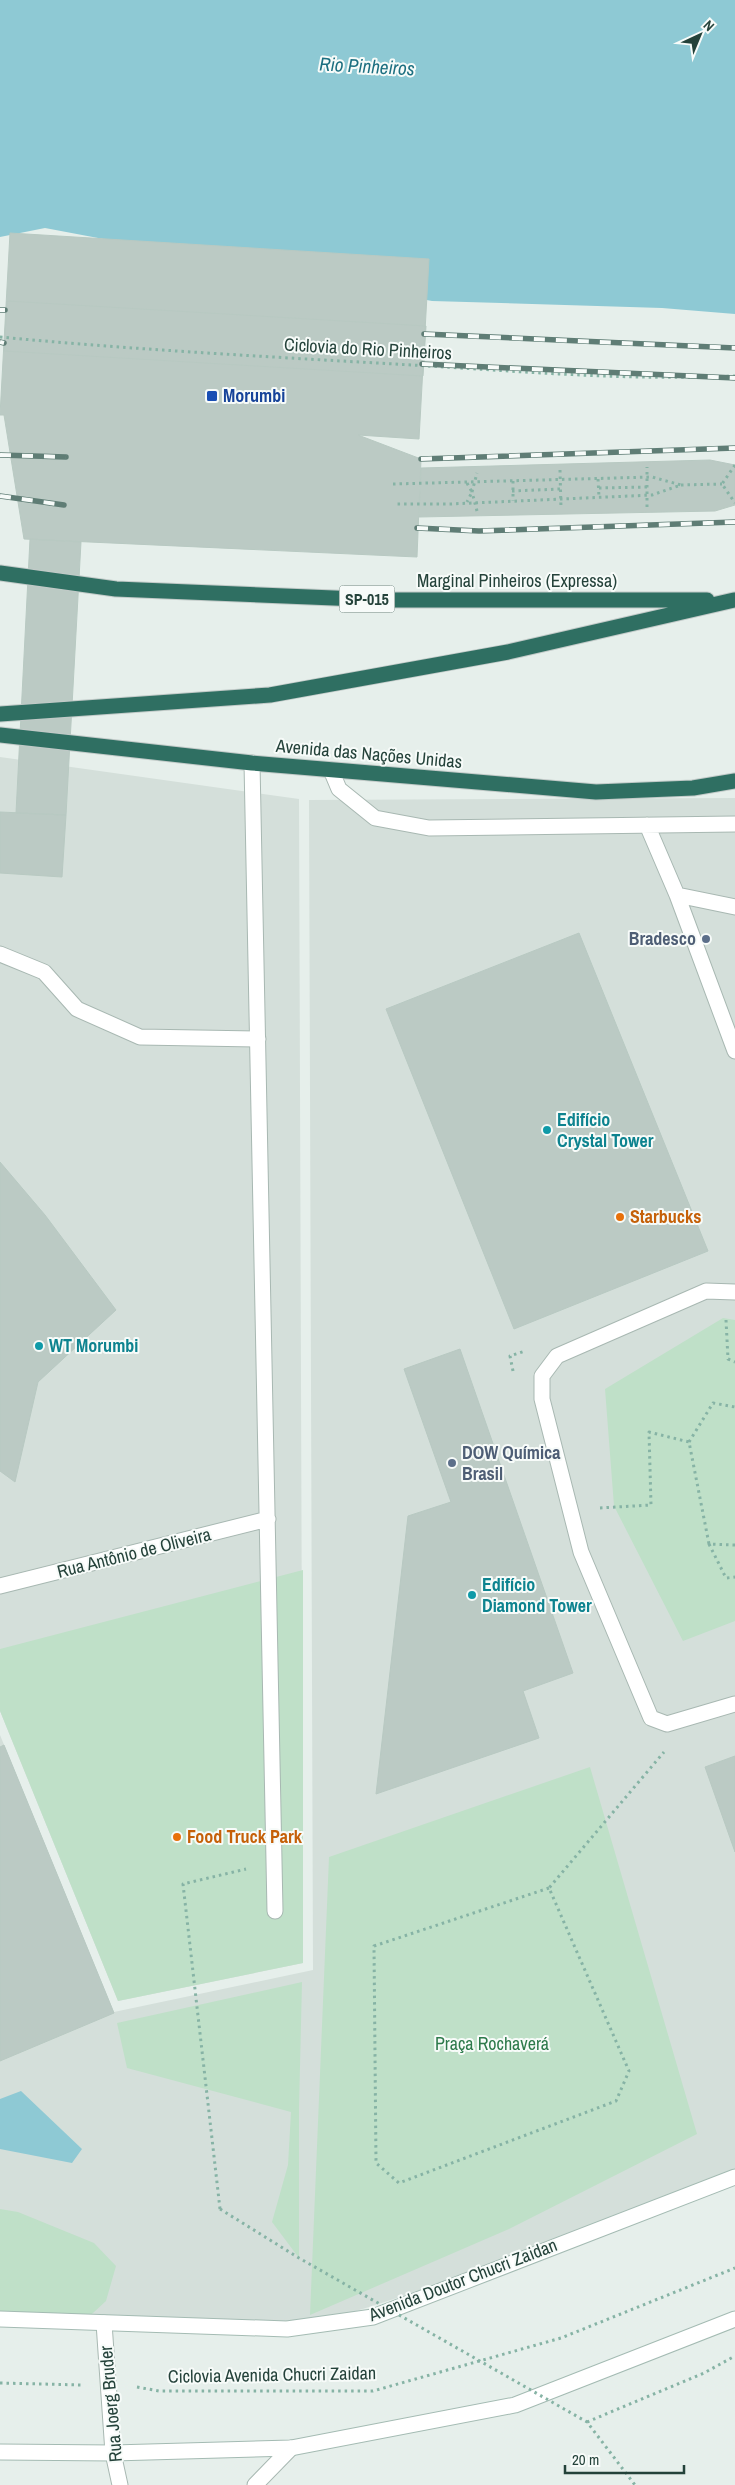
<svg xmlns="http://www.w3.org/2000/svg" width="735" height="2485" font-family="'Archivo Narrow',sans-serif">
	<rect width="100%" height="100%" fill="#e6efeb"/>
	<path fill="#d4dfda" d="M0,757L299,799L303,1963L118,2001L0,1711Z
		M735,798V2177L522,2258L300,2329L0,2320V1735L114,2012L313,1970L309,800Z"/>
	<path fill="#bfe0c8" d="M723,1318L735,1320V1621L683,1641L614,1506L605,1389Z
		M303,1570V1963L118,2001L0,1711V1649Z
		M590,1767L697,2134L509,2229L310,2315L329,1857Z
		M302,1982L299,2109V2258L272,2222L288,2165L291,2112L127,2068L117,2023Z
		M0,2209L18,2212L94,2243L116,2266L106,2301L81,2324L0,2321Z"/>
	<path fill="#8ec9d4" d="M0,0H735V314L662,308L432,301L45,228L0,237Z
		M21,2091L82,2149L72,2163L0,2149V2099Z"/>
	<path fill="#bbcac4" stroke="#b8c9c2" d="M10,233L429,259L419,439L358,435L421,459L417,557L24,539L4,415H0Z
		M7,301L426,326L423,376L4,351Z
		M710,460L735,465V505L715,511L419,517L421,468Z
		M30,539L81,542L66,815L16,813Z
		M0,812L66,815L62,877L0,873Z
		M579,933L708,1251L514,1329L386,1009Z
		M0,1162L45,1215L116,1310L38,1382L15,1482L0,1471Z
		M460,1349L573,1673L523,1691L539,1738L376,1794L408,1516L451,1502L404,1369Z
		M4,1745L114,2013L0,2061V1747Z
		M735,1756V1852L705,1767Z"/>
	<g fill="none" stroke-linecap="round" stroke-linejoin="round">
		<g stroke="#a8b8b2" stroke-width="17">
			<path id="lane" d="M331,770L339,789L375,818L429,828L735,824
				M647,825L677,895L735,1051
				M677,895L735,907
				M0,954L44,972L77,1009L140,1037L258,1039
				M735,1292L706,1291L557,1356L542,1376V1399L581,1552L651,1718L667,1724L735,1704"/>
		</g>
		<g stroke="#a8b8b2" stroke-width="17">
			<path id="street" d="M252,763L275,1911
				M0,1586L268,1519
				M104,2323L113,2453L120,2485
				M255,2485L291,2448"/>
		</g>
		<g stroke="#a4bbb3" stroke-width="17">
			<path id="secondary" d="M0,2319L287,2329L373,2317L735,2177
				M0,2452L113,2453L291,2448L515,2405L735,2319"/>
		</g>
		<g stroke="#c2cac8" stroke-width="17">
			<path id="highway" d="M0,573L116,589L383,600H707
				M0,714L270,695L508,652L734,600
				M0,735L252,763L596,792L693,788L735,781"/>
		</g>
		<path stroke="#86b3a5" stroke-width="3" stroke-dasharray="2.5 4" stroke-linecap="butt" d="M0,337C137,350 274,357 411,365C518,371 627,381 735,376
			M735,465L722,484L735,503
			M560,470L561,509
			M598,479L599,497
			M513,481V501
			M681,485L722,484
			M599,488L647,487
			M512,491L560,489
			M647,507V467
			M477,511L472,492L477,473
			M726,1320L728,1359L735,1362
			M513,1371L510,1356L525,1351
			M689,1442L713,1403L735,1407
			M600,1508L651,1505L649,1432L689,1442L709,1544
			M735,1545L709,1544L726,1578L735,1577
			M549,1888L374,1946L376,2163L399,2183L616,2101L629,2071L549,1888L664,1752
			M220,2209L183,1884L246,1869
			M0,2383L81,2385
			M137,2387L159,2391H373L561,2338L735,2268
			M587,2422L704,2373L735,2356"/>
		<use href="#lane" stroke="#fff" stroke-width="15"/>
		<use href="#street" stroke="#fff" stroke-width="15"/>
		<use href="#secondary" stroke="#fff" stroke-width="15"/>
		<use href="#highway" stroke="#2f6f62" stroke-width="15"/>
		<g stroke="#5f7d75" stroke-width="5.5">
			<path id="rail" d="M0,310H5
				M424,334L735,348
				M0,342L4,343
				M422,364L735,378
				M0,455L66,457
				M421,459L735,448
				M0,496L64,505
				M417,528L479,531L735,522"/>
		</g>
		<use href="#rail" stroke="#f7fbf9" stroke-width="4" stroke-dasharray="11" stroke-linecap="butt"/>
		<path stroke="#86b3a5" stroke-width="3" stroke-dasharray="2.5 4" stroke-linecap="butt" d="M467,483L472,492L467,502
			M393,484L652,477L681,485L652,495L450,504H394
			M220,2209L299,2258L587,2422L635,2485"/>
	</g>
	<rect fill="#1a4fb4" stroke="#f7fbf9" stroke-width="2" x="206" y="390" width="12" height="12" rx="2.5"/>
	<g fill="#5c6f8a" stroke="#f7fbf9" stroke-width="2">
		<circle cx="706" cy="939" r="5"/>
		<circle cx="452" cy="1463" r="5"/>
	</g>
	<g fill="#0f9aa8" stroke="#f7fbf9" stroke-width="2">
		<circle cx="547" cy="1130" r="5"/>
		<circle cx="39" cy="1346" r="5"/>
		<circle cx="472" cy="1595" r="5"/>
	</g>
	<g fill="#e8710a" stroke="#f7fbf9" stroke-width="2">
		<circle cx="620" cy="1217" r="5"/>
		<circle cx="177" cy="1837" r="5"/>
	</g>
	<g text-anchor="middle" stroke-width="4" stroke-linejoin="round" paint-order="stroke">
		<rect fill="#f7fbf9" stroke="#637a73" stroke-width="1" x="339.5" y="585.5" width="55" height="27" rx="4"/>
		<g font-size="16" font-weight="bold" fill="#24423a">
			<text x="367" y="605">SP-015</text>
		</g>
		<g font-size="18" fill="#24423a" stroke="#f7fbf9">
			<text transform="translate(368 349) rotate(3)" y="6">Ciclovia do Rio Pinheiros</text>
			<text x="517" y="587">Marginal Pinheiros (Expressa)</text>
			<text transform="translate(369 754) rotate(5)" y="6">Avenida das Nações Unidas</text>
			<text transform="translate(134 1553) rotate(-14)" y="6">Rua Antônio de Oliveira</text>
			<text transform="translate(463 2280) rotate(-21)" y="6">Avenida Doutor Chucri Zaidan</text>
			<text transform="translate(272 2375) rotate(-1)" y="6">Ciclovia Avenida Chucri Zaidan</text>
			<text transform="translate(111 2404) rotate(-95)" y="6">Rua Joerg Bruder</text>
		</g>
		<g font-size="18" font-weight="bold" fill="#164399" stroke="#f7fbf9" text-anchor="start">
			<text x="223" y="402">Morumbi</text>
		</g>
		<g font-size="18" font-weight="bold" fill="#4e5e75" stroke="#f7fbf9" text-anchor="end">
			<text x="696" y="945">Bradesco</text>
			<text x="462" y="1459" text-anchor="start">DOW Química<tspan x="462" dy="21">Brasil</tspan></text>
		</g>
		<g font-size="18" font-weight="bold" fill="#0d838f" stroke="#f7fbf9" text-anchor="start">
			<text x="557" y="1126">Edifício<tspan x="557" dy="21">Crystal Tower</tspan></text>
			<text x="49" y="1352">WT Morumbi</text>
			<text x="482" y="1591">Edifício<tspan x="482" dy="21">Diamond Tower</tspan></text>
		</g>
		<g font-size="18" font-weight="bold" fill="#c56008" stroke="#f7fbf9" text-anchor="start">
			<text x="630" y="1223">Starbucks</text>
			<text x="187" y="1843">Food Truck Park</text>
		</g>
		<g font-size="18" fill="#2d7a4b" stroke="#f7fbf9">
			<text x="492" y="2050">Praça Rochaverá</text>
		</g>
		<g font-size="19" font-style="italic" fill="#1c6f80" stroke="#f7fbf9">
			<text transform="translate(367 66) rotate(3)" y="7">Rio Pinheiros</text>
		</g>
	</g>
	<g transform="translate(700 35) rotate(44)" stroke="#f7fbf9" stroke-width="4" paint-order="stroke">
	<path d="M0-4L9 19L0 12L-9 19Z" fill="#24423a"/>
	<text y="-8" font-size="14" font-weight="bold" text-anchor="middle" fill="#24423a">N</text>
	</g>
	<path d="M565 2465v8h119v-8" fill="none" stroke="#24423a" stroke-width="2.5"/>
	<text x="572" y="2465" font-size="15" fill="#24423a" stroke="#f7fbf9" stroke-width="4" paint-order="stroke">20 m</text>
</svg>
